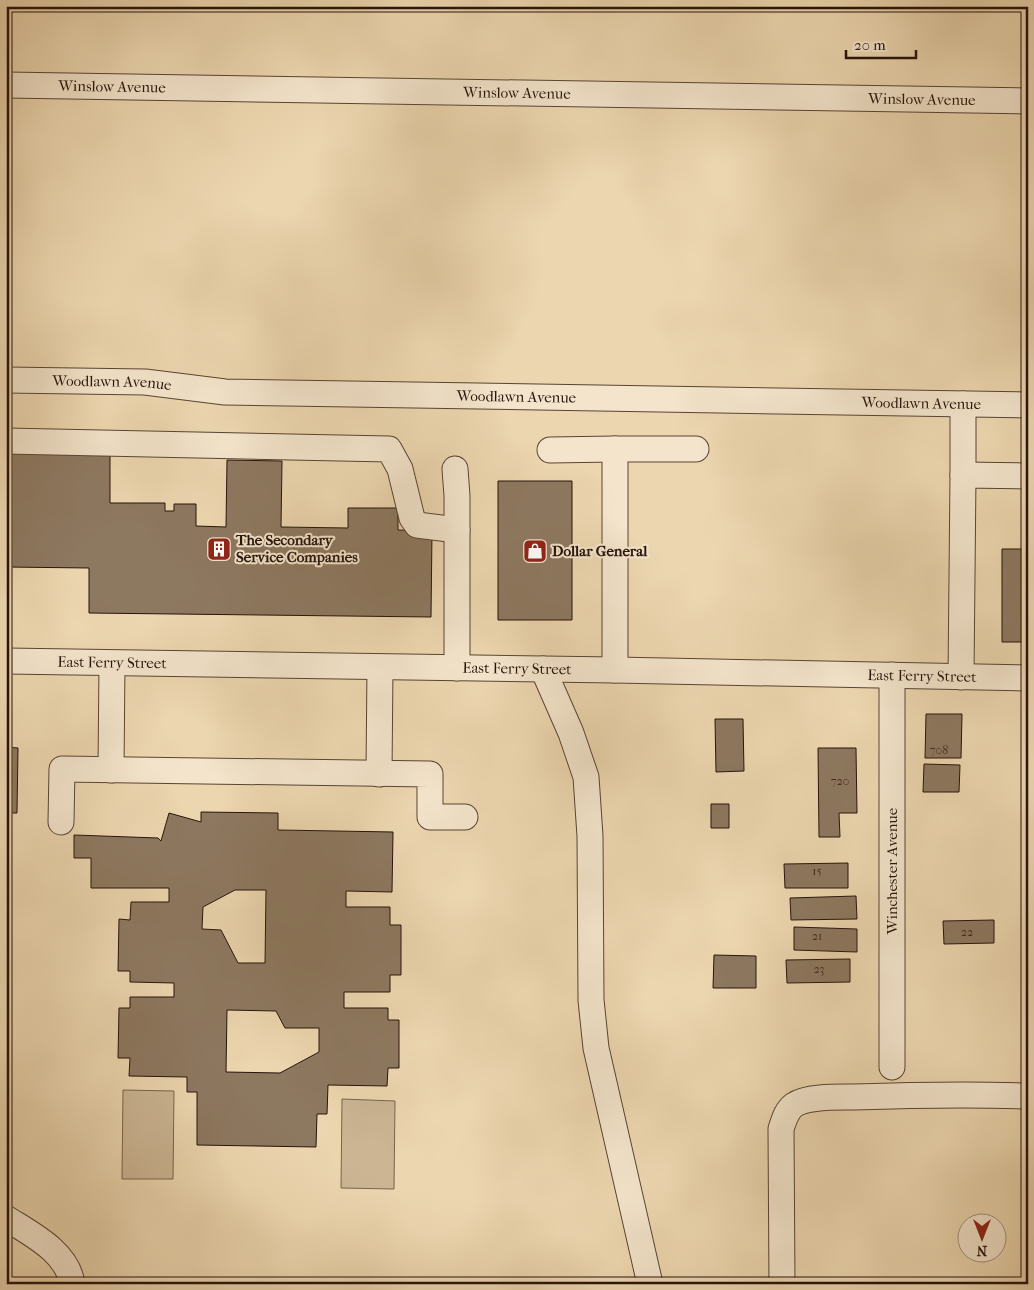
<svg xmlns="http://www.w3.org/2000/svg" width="1034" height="1290" font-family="'IM FELL French Canon',serif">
	<rect width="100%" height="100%" fill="#ecd6af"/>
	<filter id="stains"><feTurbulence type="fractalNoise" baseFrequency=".004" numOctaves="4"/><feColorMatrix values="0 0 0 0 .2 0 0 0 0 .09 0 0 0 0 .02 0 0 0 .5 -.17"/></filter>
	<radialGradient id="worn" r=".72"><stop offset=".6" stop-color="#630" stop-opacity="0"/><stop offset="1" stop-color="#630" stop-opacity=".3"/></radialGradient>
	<path fill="#cbb593" stroke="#79644f" d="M123,1090L174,1091L173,1179H122Z
		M342,1099L395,1101L394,1189L341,1188Z"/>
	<path fill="#8d7860" stroke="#27130b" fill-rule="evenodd" d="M7,450L110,451V503H165V511H174V504H196V526L226,527L227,460L282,461L281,527L348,528V508H398V530L432,531L431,617L89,613V568L6,567Z
		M498,481H572V620H498Z
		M1002,549H1028V642H1002Z
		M926,714H962L961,758H925Z
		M715,719H743L744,771L716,772Z
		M6,747L18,748L17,813H6Z
		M818,748H856L857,813H839L840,837H819Z
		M924,764L960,765L959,792H923Z
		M711,804H729V828H711Z
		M201,812L278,813V830L393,832L392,892L346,891V907H390V925H401V975H390V992H344V1008H388V1020H399V1068H388L387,1086L328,1085L327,1114H317L316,1147L197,1145V1092H187V1077L129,1076L130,1058H118L119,1008H130V997H174V983L130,982V971H118L119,919L130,920L131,902H169V888H91V858H74V835L158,838L161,841L169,813L201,822ZM235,890H266L265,963H238L221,930L202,929L203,907ZM227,1010L276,1011L285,1028H319V1052L280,1073L226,1072Z
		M848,863V888H785L784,864Z
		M856,896L857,919L791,920L790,898Z
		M994,920V943L944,944L943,921Z
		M794,927L857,929V952L794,950Z
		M714,955L756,956V988H713Z
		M850,959V982L787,983L786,960Z"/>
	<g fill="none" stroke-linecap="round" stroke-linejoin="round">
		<g stroke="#584434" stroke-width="27">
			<g id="minor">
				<path id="s1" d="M6,85L1028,101"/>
				<path id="s2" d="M6,380L145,382L225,392L1028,405"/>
				<path d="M963,404V475"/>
				<path d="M6,441L389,449L400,469L412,518L417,525L457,530"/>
				<path d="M550,450L615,449"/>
				<path d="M455,469L457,496V668"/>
				<path id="s3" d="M6,661L615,670L1028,678"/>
				<path d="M543,669L571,733L586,777L590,836L591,1000L596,1048L650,1284"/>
				<path d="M615,670V449H696"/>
				<path d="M892,675V1067"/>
				<path d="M961,677L963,475L1028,476"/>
				<path d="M111,770L112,664"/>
				<path d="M379,774L380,667"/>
				<path d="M61,822L62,769L430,774V817H465"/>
				<path d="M6,1218C31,1234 68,1252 72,1284"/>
				<path d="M782,1284L781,1129C784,1120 786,1111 794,1105C807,1096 838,1097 854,1097C912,1095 970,1094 1028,1096"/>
			</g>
		</g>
		<use href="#minor" stroke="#f3e4cb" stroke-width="25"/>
	</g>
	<defs>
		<g id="building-square" transform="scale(1.25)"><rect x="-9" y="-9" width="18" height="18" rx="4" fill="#8f2418" stroke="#f3e4cb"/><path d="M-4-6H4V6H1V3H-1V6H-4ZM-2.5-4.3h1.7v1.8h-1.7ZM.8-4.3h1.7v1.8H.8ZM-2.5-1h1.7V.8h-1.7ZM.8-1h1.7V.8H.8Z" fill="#fff"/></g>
		<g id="shop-square" transform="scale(1.25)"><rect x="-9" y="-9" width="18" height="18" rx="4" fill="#8f2418" stroke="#f3e4cb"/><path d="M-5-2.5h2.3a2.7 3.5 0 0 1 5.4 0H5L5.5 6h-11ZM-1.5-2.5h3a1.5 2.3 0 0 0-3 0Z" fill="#fff"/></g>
	</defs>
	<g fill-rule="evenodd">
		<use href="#building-square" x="219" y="549"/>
		<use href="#shop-square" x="535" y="551"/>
	</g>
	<g text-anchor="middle" stroke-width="4" stroke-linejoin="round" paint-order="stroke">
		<g font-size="12" fill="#402c20">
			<text x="939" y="754">708</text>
			<text x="840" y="785">720</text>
			<text x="817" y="875">15</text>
			<text x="967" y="936">22</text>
			<text x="817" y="940">21</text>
			<text x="819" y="973">23</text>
		</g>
		<g font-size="15" fill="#27130b" stroke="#f3e4cb">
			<text dy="5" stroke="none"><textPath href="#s1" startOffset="106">Winslow Avenue</textPath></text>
			<text dy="5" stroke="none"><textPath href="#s1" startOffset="511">Winslow Avenue</textPath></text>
			<text dy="5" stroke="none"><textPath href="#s1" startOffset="916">Winslow Avenue</textPath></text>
			<text dy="5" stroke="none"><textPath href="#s2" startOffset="106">Woodlawn Avenue</textPath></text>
			<text dy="5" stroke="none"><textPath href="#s2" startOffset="511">Woodlawn Avenue</textPath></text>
			<text dy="5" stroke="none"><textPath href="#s2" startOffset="916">Woodlawn Avenue</textPath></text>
			<text dy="5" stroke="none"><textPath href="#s3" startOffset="106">East Ferry Street</textPath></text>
			<text dy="5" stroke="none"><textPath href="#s3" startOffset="511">East Ferry Street</textPath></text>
			<text dy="5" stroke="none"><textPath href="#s3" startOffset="916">East Ferry Street</textPath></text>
			<text transform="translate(892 871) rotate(-90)" y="5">Winchester Avenue</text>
		</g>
		<g font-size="15" font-weight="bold" fill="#27130b" stroke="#f3e4cb" text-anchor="start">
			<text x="236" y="545">The Secondary<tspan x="236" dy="17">Service Companies</tspan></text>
			<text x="552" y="556">Dollar General</text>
		</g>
	</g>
	<rect width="1034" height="1290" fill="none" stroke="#ecd6af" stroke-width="25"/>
	<rect x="8" y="8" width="1019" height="1275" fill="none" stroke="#27130b" stroke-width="2.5"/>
	<rect x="12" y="12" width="1009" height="1265" fill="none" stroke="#27130b"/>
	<g transform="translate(982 1238) rotate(180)"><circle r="24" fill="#f3e4cb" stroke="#a1907e"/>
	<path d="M0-4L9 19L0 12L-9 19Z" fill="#8f2418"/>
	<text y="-8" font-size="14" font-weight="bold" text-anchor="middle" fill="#27130b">N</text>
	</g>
	<path d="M846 50v8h70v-8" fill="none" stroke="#27130b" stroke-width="2.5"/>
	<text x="854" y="50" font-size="15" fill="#27130b" stroke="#f3e4cb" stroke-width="4" paint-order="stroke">20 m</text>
	<rect width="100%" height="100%" filter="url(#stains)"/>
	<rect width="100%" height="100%" fill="url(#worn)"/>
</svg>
